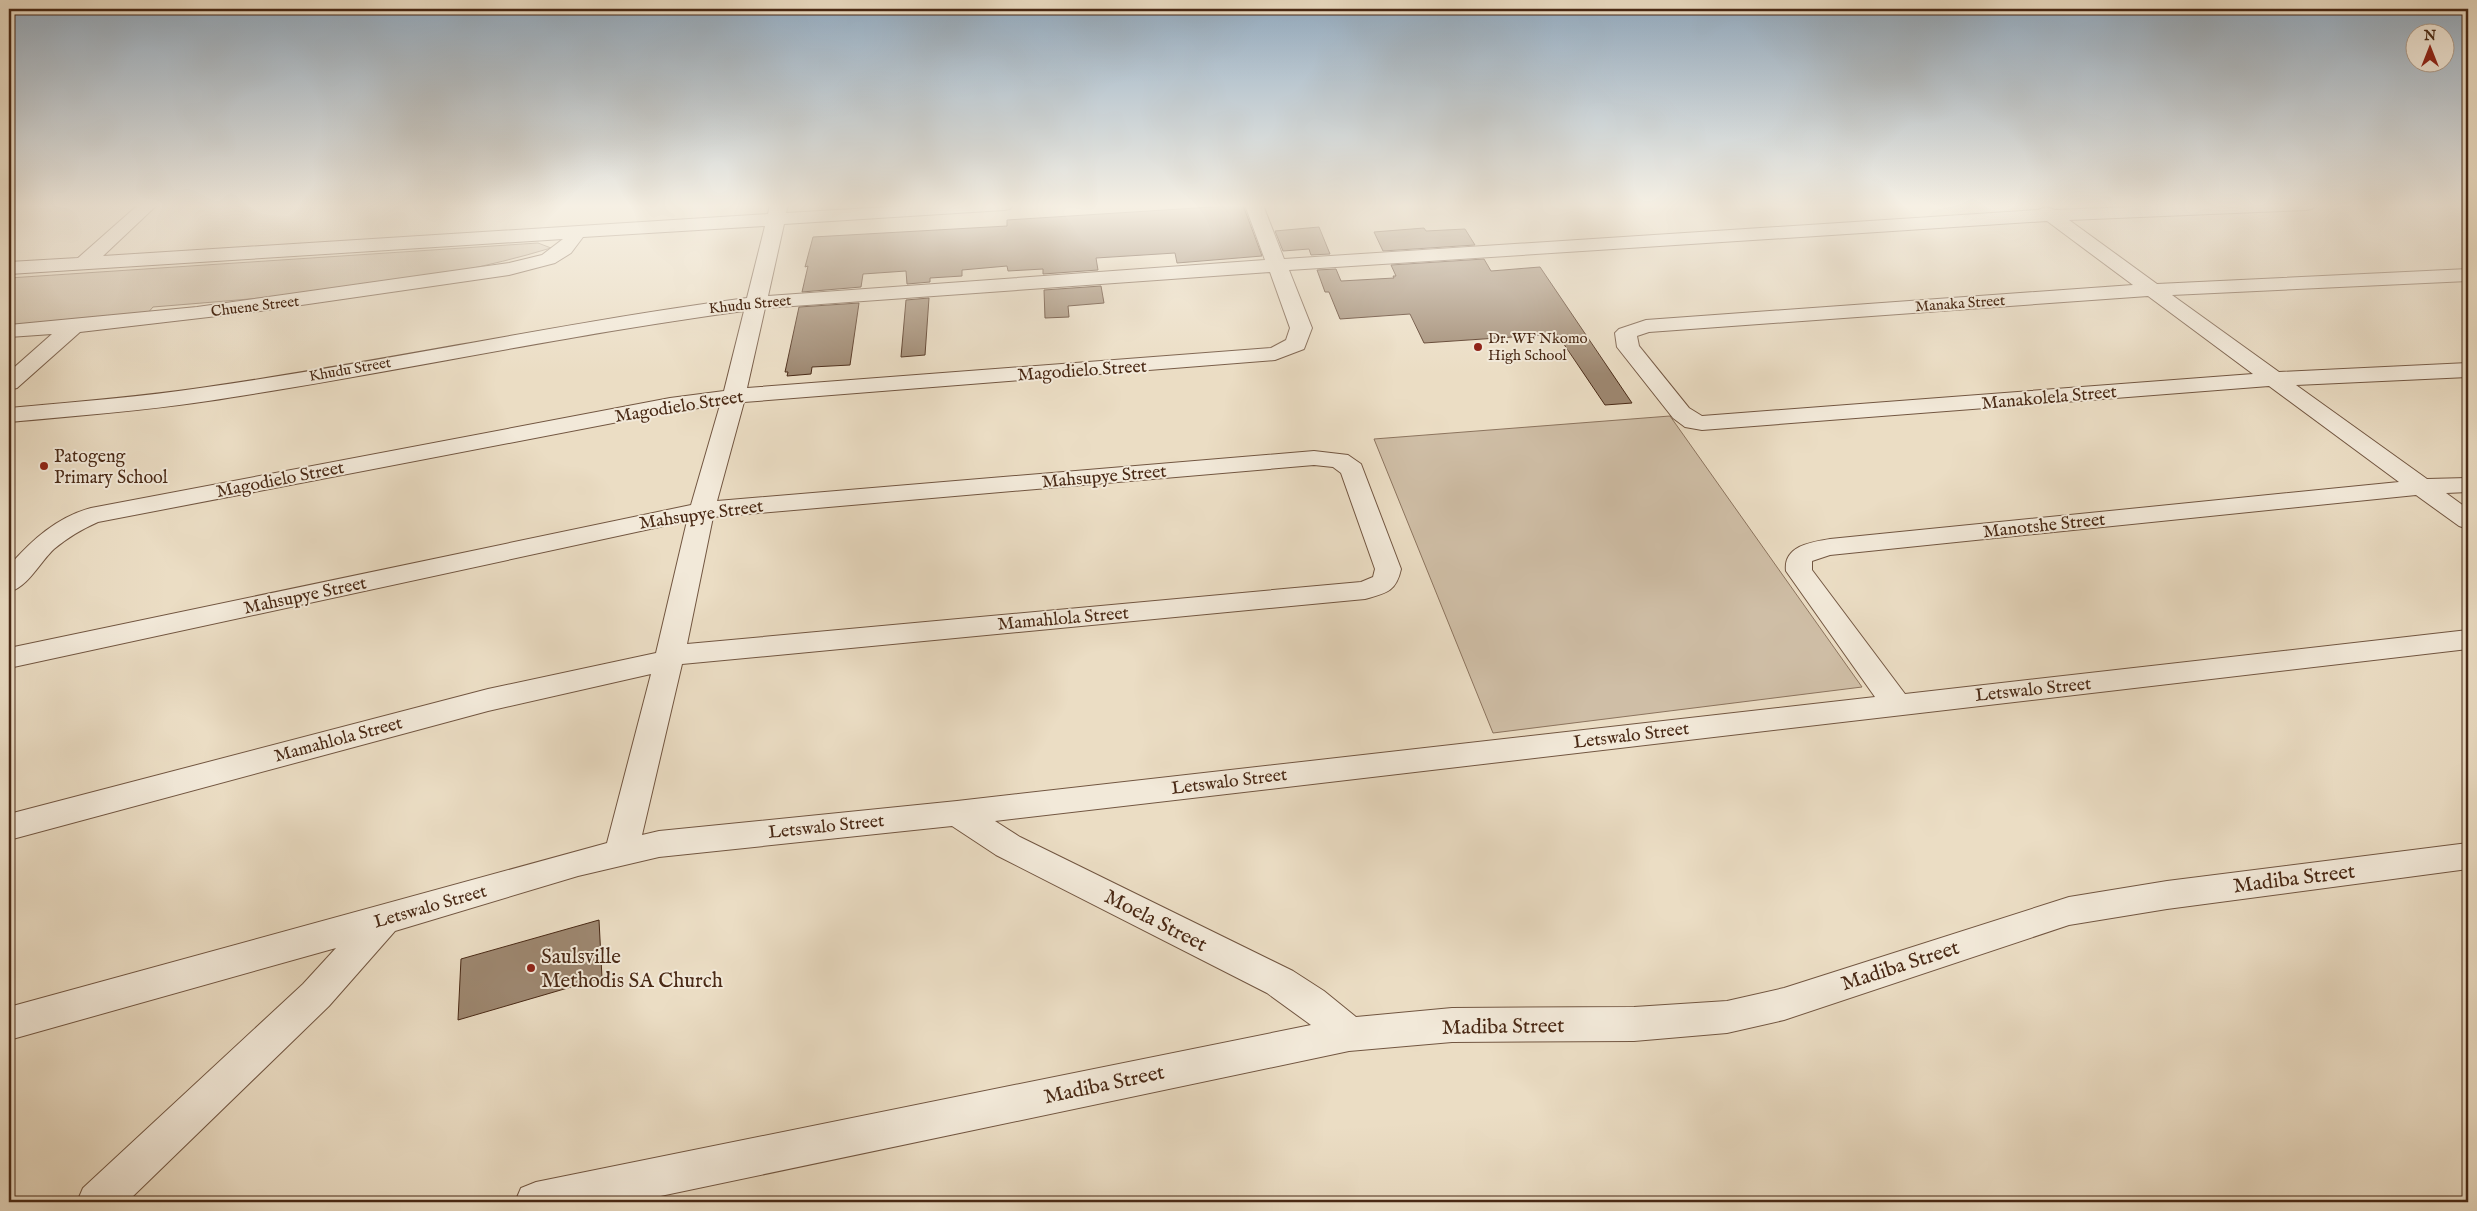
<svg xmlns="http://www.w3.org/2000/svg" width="2477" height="1211" font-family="'IM FELL English',serif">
	<rect width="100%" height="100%" fill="#ebddc4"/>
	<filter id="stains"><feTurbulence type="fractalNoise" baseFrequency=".004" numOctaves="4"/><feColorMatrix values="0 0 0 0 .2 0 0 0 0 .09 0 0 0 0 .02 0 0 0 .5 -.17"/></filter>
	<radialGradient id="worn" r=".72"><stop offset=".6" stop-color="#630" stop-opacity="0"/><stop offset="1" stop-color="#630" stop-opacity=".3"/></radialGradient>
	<path fill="#cfbea6" stroke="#8c745e" d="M538,243L551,248C423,287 286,296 153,307L146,315L9,325V278Z
		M1670,416L1862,687L1493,733L1374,439Z"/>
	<path fill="#9d8770" stroke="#492915" d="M1243,205L1262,256L1177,263L1175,253L1096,258L1098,270L1043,274V269L1008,271L1007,266L962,270V276L930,278V282L907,284L906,271L863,274L861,287L802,292L808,266L805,267L813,237L1007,226V220Z
		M1319,227L1330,254L1311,255L1309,249L1283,251L1275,231Z
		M1424,228L1426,231L1465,229L1475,245L1383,251L1374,232Z
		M1484,259L1491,271L1540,267L1632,403L1605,405L1557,334L1424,343L1410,314L1340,319L1329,292H1325L1317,270L1336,269L1341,281L1394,278L1393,276H1396L1391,265Z
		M1101,286L1104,303L1068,306L1069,317L1045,318L1044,290Z
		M929,298L925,355L901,357L906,300Z
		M859,303L850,365L812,367L811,374L787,376L788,372H785L799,307Z
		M599,920L602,978L458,1020L461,959Z"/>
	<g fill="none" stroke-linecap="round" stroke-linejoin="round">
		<g stroke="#725641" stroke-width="2">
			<path id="minor" d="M138,205H157L103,256L768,214L770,205H788L786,213L923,205H1013L1010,209L1004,210L784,224L768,296L1265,260L1245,205H1263L1284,259L2038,210L2046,207L2055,210L2180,205H2315L2312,209L2306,210L2069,220L2157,284L2468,269V281L2172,295L2279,372L2468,363V377L2296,385L2427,479L2468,478V492L2446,493L2468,509V529L2459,526L2416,495L1830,555L1812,561V570L1905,694L2468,630V649L995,821L1020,837L1293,971L1324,991L1356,1017L1452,1008L1634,1007L1727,1001L1784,988L2069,897L2167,881L2468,843V869L2167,909L2069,925L1784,1020L1727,1033L1634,1041L1452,1042L1349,1051L632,1202H515L521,1188L536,1182L1311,1025L1267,993L996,855L952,826L659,857L578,876L395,931L329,1006L127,1202H77L83,1188L303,984L336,948L9,1040V1007L607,843L651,674L488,711L9,840V814L488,689L656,653L687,521L9,668V648L691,505L720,405L670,412L98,522C82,529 67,538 54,549C40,562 28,587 9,592V566C32,540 57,517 91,508L670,398L724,391L744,311C564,335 387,374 208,401C142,411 75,416 9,422V408C75,402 141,397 207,387C388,361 566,322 747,298L765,226L583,237L571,253L555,263L509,275L260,311L80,332L17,388L9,390V372L52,334L9,337V325L197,307L509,263L542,255L563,239L9,274V262L78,258ZM2047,221L2133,285L1646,320L1619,329L1615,333L1617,347L1673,418L1685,427L1702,430L2269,386L2399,482L1830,539C1811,542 1783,546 1786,571L1875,697L957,801L659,831L642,835L682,664L1365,599C1386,593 1396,592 1401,569L1361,464L1348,455L1314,451L717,501L744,402L1275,360L1304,349L1312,328L1289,270ZM1270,272L1290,328L1286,340L1271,348L747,388L765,308ZM2148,296L2253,374L1702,416L1689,408L1639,346L1637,336L1649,332ZM1314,465L1333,467L1341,473L1375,569L1373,577L1361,582L687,644L713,517Z"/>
		</g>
		<use href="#minor" fill="#f2e9d9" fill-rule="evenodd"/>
	</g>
	<linearGradient id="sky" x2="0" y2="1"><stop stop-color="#93acc2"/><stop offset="0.55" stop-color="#f6f0e4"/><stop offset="1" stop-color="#f6f0e4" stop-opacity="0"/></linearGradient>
	<rect width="2477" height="374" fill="url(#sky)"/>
	<g fill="#8f2418" stroke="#f2e9d9" stroke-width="2">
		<circle cx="1478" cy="347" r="5"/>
		<circle cx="44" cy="466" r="5"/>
		<circle cx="531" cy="968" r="5"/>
	</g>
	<g text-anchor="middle" stroke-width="4" stroke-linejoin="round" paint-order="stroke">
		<g font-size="15" fill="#492915" stroke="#f2e9d9">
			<text transform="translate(1960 303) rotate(-4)" y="5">Manaka Street</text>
			<text transform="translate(750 304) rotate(-6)" y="5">Khudu Street</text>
			<text transform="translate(255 306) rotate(-7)" y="5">Chuene Street</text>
			<text transform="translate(350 369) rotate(-10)" y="5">Khudu Street</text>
		</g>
		<g font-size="15" fill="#492915" stroke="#f2e9d9" text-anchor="start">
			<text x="1488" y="343">Dr. WF Nkomo<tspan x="1488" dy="17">High School</tspan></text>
		</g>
		<g font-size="18" fill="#492915" stroke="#f2e9d9">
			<text transform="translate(1082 370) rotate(-4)" y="6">Magodielo Street</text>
			<text transform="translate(2049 397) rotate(-5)" y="6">Manakolela Street</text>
			<text transform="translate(679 406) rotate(-9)" y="6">Magodielo Street</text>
			<text transform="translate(1104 476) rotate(-5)" y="6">Mahsupye Street</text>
			<text transform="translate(280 479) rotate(-11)" y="6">Magodielo Street</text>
			<text transform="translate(701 514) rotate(-8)" y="6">Mahsupye Street</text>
			<text transform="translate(2044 525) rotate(-6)" y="6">Manotshe Street</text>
			<text transform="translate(305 595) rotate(-12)" y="6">Mahsupye Street</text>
			<text transform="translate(1063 618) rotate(-5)" y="6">Mamahlola Street</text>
			<text transform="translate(2033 689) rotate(-6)" y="6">Letswalo Street</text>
			<text transform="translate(1631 735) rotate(-7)" y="6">Letswalo Street</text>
			<text transform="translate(338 739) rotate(-15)" y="6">Mamahlola Street</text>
			<text transform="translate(1229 781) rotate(-7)" y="6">Letswalo Street</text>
			<text transform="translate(826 826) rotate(-6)" y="6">Letswalo Street</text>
			<text transform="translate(430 906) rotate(-16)" y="6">Letswalo Street</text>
		</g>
		<g font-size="18" fill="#492915" stroke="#f2e9d9" text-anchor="start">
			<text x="54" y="462">Patogeng<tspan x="54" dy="21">Primary School</tspan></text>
		</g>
		<g font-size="21" fill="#492915" stroke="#f2e9d9">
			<text transform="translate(2294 878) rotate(-7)" y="7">Madiba Street</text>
			<text transform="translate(1156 920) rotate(27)" y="7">Moela Street</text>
			<text transform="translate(1900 965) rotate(-18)" y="7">Madiba Street</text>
			<text transform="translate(1503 1026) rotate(-1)" y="7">Madiba Street</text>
			<text transform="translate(1104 1084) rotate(-12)" y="7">Madiba Street</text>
		</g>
		<g font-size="21" fill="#492915" stroke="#f2e9d9" text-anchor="start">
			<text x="541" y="963">Saulsville<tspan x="541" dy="24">Methodis SA Church</tspan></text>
		</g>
	</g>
	<rect width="2477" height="1211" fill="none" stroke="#ebddc4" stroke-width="30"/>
	<rect x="10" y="10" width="2457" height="1191" fill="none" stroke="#492915" stroke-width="2.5"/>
	<rect x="15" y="15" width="2447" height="1181" fill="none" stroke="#492915"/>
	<g transform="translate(2430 48)"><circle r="24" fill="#f2e9d9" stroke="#ae9c8b"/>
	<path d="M0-4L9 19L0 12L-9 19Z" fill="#8f2418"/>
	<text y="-8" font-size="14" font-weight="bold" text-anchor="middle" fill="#492915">N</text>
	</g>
	<rect width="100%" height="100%" filter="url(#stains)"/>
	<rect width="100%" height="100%" fill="url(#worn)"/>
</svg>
